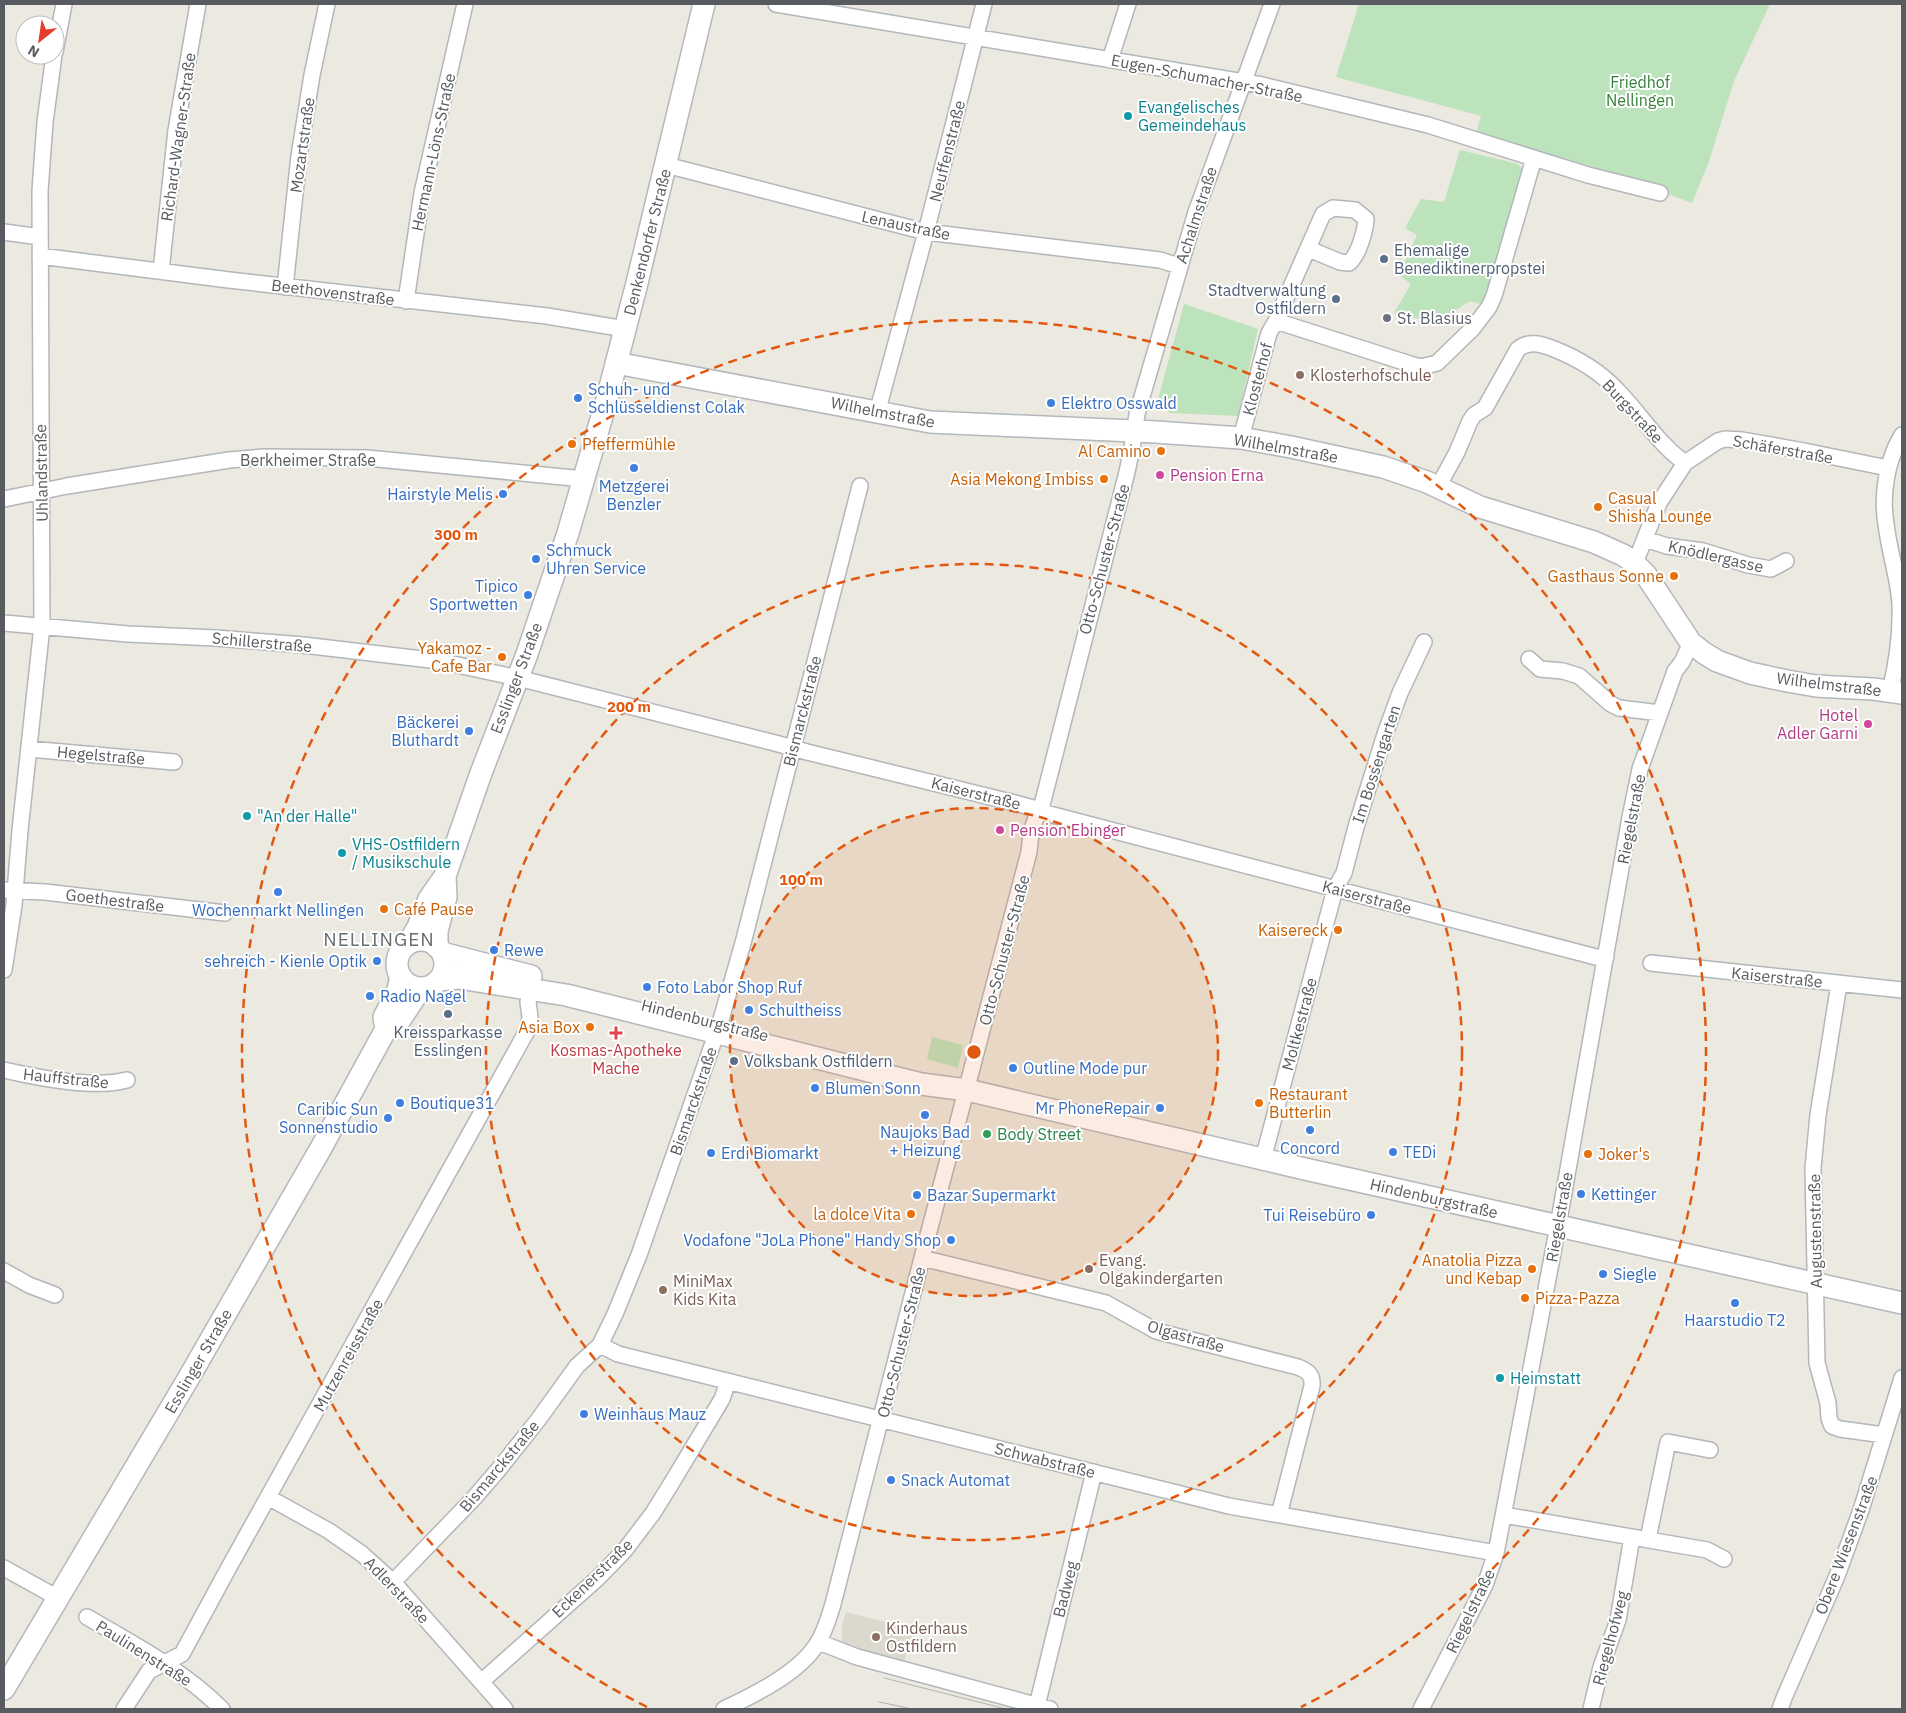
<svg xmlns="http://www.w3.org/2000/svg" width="1906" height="1713" font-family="'IBM Plex Sans',sans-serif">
	<rect width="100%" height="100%" fill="#ebe9e0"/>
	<path fill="#dbd8ce" d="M846,1612L913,1629L904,1663L847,1648L842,1644V1624Z"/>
	<path fill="#bce3bc" d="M1359,4H1770L1734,81L1709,161L1692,203L1612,173L1476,133L1481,116L1336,77Z
		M1460,150L1518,164L1525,172L1489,288L1481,304L1470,301L1439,321L1432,322L1394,313L1411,284L1399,275L1417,235L1405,228L1421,199L1444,202Z
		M1184,304L1258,329L1238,416L1170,413L1157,403Z
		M932,1037L963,1045L958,1068L927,1059Z"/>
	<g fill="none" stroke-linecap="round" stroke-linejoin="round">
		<g stroke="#b3b6ba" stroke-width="18">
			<path id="street" d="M776,4L1262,85L1428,125L1588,175L1660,193
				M55,52L64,4
				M1110,60L1128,4
				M666,165L926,232L1160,260L1179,266
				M4,232L40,237
				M40,256L229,280L547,316L625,329
				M161,271L176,130L198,4
				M285,287L299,156L312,75L327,4
				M406,301L422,193L465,4
				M1276,321L1413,365L1421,367L1437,363L1473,328L1489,307L1494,296L1534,158
				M877,413L926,232L984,4
				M1241,438L1269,333L1276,321L1323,214L1333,208L1355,210L1366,219C1365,232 1359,254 1349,263L1340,262L1309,249
				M1438,487L1457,452L1470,421L1474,415L1485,408L1518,349C1529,340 1541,344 1554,349C1577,358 1600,372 1617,390C1640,413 1658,444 1685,463
				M4,499L67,486L229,460L264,457L367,458L584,479
				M1645,539L1667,546L1703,551L1748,565L1771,569L1786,561
				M1632,561L1637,558L1659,503L1685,463L1718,441L1725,439L1742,440L1804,451L1888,468
				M4,623L128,634L216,638L303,645L439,661L518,678L775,743L807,752L1015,803L1033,808L1038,811L1596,957H1606
				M1529,659L1540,669L1563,671L1579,676L1611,704L1619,708L1660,713
				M1890,691C1897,663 1901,632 1900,603C1898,576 1889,551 1886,524C1881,494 1887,460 1902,435
				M29,749L174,762
				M4,890L45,892L225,913
				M1651,963L1902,990
				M4,970L14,905L20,830L42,626L40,191L45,122L54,55
				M1839,984L1818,1115L1813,1168L1817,1363L1828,1403L1829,1418L1832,1426L1840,1429L1884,1435
				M4,1070C39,1078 93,1089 127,1080
				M1263,1159L1335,889L1344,873L1356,827L1386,731L1400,693L1424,642
				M922,1258L1106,1303L1156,1331L1298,1367C1308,1371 1313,1375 1312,1386L1279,1515
				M4,1271L29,1285L55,1295
				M600,1345L618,1354L1229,1506L1496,1553
				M268,1497L329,1531L362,1554L393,1582L505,1709
				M1504,1515L1707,1550L1724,1559
				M1648,1539L1668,1442L1710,1450
				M4,1568L58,1598
				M393,1582L474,1498L499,1469L538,1420L577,1366L600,1345L615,1314L639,1255L720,1023L743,943L860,486
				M87,1617C135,1645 183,1670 222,1709
				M819,1642L857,1657L1050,1709
				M481,1682L598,1578L625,1550L653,1513L671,1484L722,1399L728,1381
				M1037,1706L1094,1472
				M124,1709L149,1671L182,1654L228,1569L528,1029L530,1017L528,1002L533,981
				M724,1709C754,1695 799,1673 817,1644C825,1632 829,1617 833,1604L922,1258L1029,852C1030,834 1033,820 1042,805L1127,472L1132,448L1137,414L1196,212L1272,4
				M1421,1709L1485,1585L1496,1553L1558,1226L1630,817L1640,769L1675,671L1682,662L1691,643
				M1591,1709L1601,1667L1618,1620L1632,1537
				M1780,1709L1784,1698L1837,1576L1861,1510L1902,1378"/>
		</g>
		<g stroke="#b4b7bc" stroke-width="24">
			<path id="secondary" d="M616,363L930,422L1156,432L1241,438L1291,447L1383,467L1427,482L1480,507L1594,542L1623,555L1632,561L1646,575L1691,643L1704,653L1717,661L1750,673L1787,681L1816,686L1873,689L1902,693
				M397 964a24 24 0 1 1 48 0a24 24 0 1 1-48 0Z
				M409,943L418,927L429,899L445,876L481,773L527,654L568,533L607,399L637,283L704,4
				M437,947V931L446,897L445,876
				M442,953L531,976
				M439,980L459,978L566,995L921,1084L967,1090L1305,1169L1902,1303
				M386,1029L384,1017L397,993L401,977
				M4,1689L188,1379L321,1148L386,1029L398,1023L421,988"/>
		</g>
		<use href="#street" stroke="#fff" stroke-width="15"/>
		<use href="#secondary" stroke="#fff" stroke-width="21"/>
		<path stroke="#b1b2b2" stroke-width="1" d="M884,1678L1006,1709
			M879,1702L912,1709"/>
	</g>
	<circle cx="974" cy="1052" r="244" fill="#e15910" fill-opacity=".12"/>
	<g fill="none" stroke="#e15910" stroke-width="2.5" stroke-dasharray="9 6">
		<circle cx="974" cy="1052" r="244"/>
		<circle cx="974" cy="1052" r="488"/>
		<path d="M647 1707A732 732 0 1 1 1301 1707"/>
	</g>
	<g fill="#0f9aa8" stroke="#fff" stroke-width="2">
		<circle cx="1128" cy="116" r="5"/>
		<circle cx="247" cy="816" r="5"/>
		<circle cx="342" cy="853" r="5"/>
		<circle cx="1500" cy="1378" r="5"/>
	</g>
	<g fill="#5c6f8a" stroke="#fff" stroke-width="2">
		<circle cx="1384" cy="259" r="5"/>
		<circle cx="1336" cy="299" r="5"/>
		<circle cx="448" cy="1014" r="5"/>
		<circle cx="734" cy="1061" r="5"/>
	</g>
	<circle fill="#6b7280" stroke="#fff" stroke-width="2" cx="1387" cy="318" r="5"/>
	<g fill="#8d6e63" stroke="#fff" stroke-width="2">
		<circle cx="1300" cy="375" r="5"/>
		<circle cx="1089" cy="1269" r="5"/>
		<circle cx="663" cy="1290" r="5"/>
		<circle cx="876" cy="1637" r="5"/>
	</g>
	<g fill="#3f7fe0" stroke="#fff" stroke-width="2">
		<circle cx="578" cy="398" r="5"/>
		<circle cx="1051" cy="403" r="5"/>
		<circle cx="634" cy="468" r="5"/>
		<circle cx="503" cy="494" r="5"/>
		<circle cx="536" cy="559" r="5"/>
		<circle cx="528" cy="595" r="5"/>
		<circle cx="469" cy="731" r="5"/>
		<circle cx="278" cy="892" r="5"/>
		<circle cx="494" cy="950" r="5"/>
		<circle cx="377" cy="961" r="5"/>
		<circle cx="647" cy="987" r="5"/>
		<circle cx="370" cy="996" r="5"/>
		<circle cx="749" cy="1010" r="5"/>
		<circle cx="1013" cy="1068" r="5"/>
		<circle cx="815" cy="1088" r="5"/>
		<circle cx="400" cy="1103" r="5"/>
		<circle cx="1160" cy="1108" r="5"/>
		<circle cx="925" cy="1115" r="5"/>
		<circle cx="388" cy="1118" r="5"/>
		<circle cx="1310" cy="1130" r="5"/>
		<circle cx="1393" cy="1152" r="5"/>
		<circle cx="711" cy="1153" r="5"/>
		<circle cx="1581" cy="1194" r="5"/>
		<circle cx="917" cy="1195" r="5"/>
		<circle cx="1371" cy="1215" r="5"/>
		<circle cx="951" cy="1240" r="5"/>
		<circle cx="1603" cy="1274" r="5"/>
		<circle cx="1735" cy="1303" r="5"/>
		<circle cx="584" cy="1414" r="5"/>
		<circle cx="891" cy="1480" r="5"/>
	</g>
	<g fill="#e8710a" stroke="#fff" stroke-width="2">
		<circle cx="572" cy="444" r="5"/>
		<circle cx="1161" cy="451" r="5"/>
		<circle cx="1104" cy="479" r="5"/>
		<circle cx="1598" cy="507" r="5"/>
		<circle cx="1674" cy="576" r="5"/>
		<circle cx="502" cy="657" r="5"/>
		<circle cx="384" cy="909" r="5"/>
		<circle cx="1338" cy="930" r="5"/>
		<circle cx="590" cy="1027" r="5"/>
		<circle cx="1259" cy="1103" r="5"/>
		<circle cx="1588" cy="1154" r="5"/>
		<circle cx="911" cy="1214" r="5"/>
		<circle cx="1532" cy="1269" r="5"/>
		<circle cx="1525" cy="1298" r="5"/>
	</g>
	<g fill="#d1479c" stroke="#fff" stroke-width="2">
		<circle cx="1160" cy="475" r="5"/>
		<circle cx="1868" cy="724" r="5"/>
		<circle cx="1000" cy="830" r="5"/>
	</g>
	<path fill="#e0444e" stroke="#fff" stroke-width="2" d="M613.5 1025.5h5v5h5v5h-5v5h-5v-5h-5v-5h5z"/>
	<circle fill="#2e9e5b" stroke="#fff" stroke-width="2" cx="987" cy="1134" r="5"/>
	<g text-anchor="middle" stroke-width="4" stroke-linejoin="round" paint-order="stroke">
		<g font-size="16" fill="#585c60" stroke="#fff">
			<text transform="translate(1207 78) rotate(11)" y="6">Eugen-Schumacher-Straße</text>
			<text transform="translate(178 137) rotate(-82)" y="6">Richard-Wagner-Straße</text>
			<text transform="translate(302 145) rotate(-82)" y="6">Mozartstraße</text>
			<text transform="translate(947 151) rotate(-76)" y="6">Neuffenstraße</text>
			<text transform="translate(433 152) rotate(-78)" y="6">Hermann-Löns-Straße</text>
			<text transform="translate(1196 215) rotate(-72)" y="6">Achalmstraße</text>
			<text transform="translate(906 225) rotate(12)" y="6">Lenaustraße</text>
			<text transform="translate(647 242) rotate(-76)" y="6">Denkendorfer Straße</text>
			<text transform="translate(333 292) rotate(7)" y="6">Beethovenstraße</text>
			<text transform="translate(1257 379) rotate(-75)" y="6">Klosterhof</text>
			<text transform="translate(1633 411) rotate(47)" y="6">Burgstraße</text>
			<text transform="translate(883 412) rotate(11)" y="6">Wilhelmstraße</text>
			<text transform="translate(1286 448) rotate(10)" y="6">Wilhelmstraße</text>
			<text transform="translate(1783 449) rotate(10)" y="6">Schäferstraße</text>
			<text x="308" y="466">Berkheimer Straße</text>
			<text transform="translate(41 473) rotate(-91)" y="6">Uhlandstraße</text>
			<text transform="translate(1716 556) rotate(13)" y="6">Knödlergasse</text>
			<text transform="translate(1104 559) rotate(-75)" y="6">Otto-Schuster-Straße</text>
			<text transform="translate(262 642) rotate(5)" y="6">Schillerstraße</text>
			<text transform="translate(516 678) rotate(-69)" y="6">Esslinger Straße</text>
			<text transform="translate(1829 684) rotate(7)" y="6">Wilhelmstraße</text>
			<text transform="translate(802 711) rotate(-76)" y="6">Bismarckstraße</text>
			<text transform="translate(101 755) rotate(5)" y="6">Hegelstraße</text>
			<text transform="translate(1376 764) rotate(-72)" y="6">Im Bossengarten</text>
			<text transform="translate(976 793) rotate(14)" y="6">Kaiserstraße</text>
			<text transform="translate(1631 819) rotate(-79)" y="6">Riegelstraße</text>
			<text transform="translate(1367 897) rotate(15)" y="6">Kaiserstraße</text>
			<text transform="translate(115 900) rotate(7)" y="6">Goethestraße</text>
			<text transform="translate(1004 950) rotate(-75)" y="6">Otto-Schuster-Straße</text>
			<text transform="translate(1777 977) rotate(6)" y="6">Kaiserstraße</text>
			<text transform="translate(705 1020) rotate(14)" y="6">Hindenburgstraße</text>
			<text transform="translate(1299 1024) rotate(-75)" y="6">Moltkestraße</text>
			<text transform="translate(66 1078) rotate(6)" y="6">Hauffstraße</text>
			<text transform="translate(693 1101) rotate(-71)" y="6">Bismarckstraße</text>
			<text transform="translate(1434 1198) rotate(13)" y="6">Hindenburgstraße</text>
			<text transform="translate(1559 1217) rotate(-80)" y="6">Riegelstraße</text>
			<text transform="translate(1815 1231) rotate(-91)" y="6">Augustenstraße</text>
			<text transform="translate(1186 1336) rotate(16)" y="6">Olgastraße</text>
			<text transform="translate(901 1342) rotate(-76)" y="6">Otto-Schuster-Straße</text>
			<text transform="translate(348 1355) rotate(-61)" y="6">Mutzenreisstraße</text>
			<text transform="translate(198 1361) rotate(-60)" y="6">Esslinger Straße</text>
			<text transform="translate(1045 1460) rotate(14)" y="6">Schwabstraße</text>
			<text transform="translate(499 1466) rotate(-50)" y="6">Bismarckstraße</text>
			<text transform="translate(1846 1545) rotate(-69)" y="6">Obere Wiesenstraße</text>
			<text transform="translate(592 1578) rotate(-44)" y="6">Eckenerstraße</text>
			<text transform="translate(1065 1589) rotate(-76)" y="6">Badweg</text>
			<text transform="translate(397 1590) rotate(46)" y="6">Adlerstraße</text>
			<text transform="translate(1470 1611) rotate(-64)" y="6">Riegelstraße</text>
			<text transform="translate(1610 1638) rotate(-75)" y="6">Riegelhofweg</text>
			<text transform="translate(144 1653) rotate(32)" y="6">Paulinenstraße</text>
		</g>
		<g font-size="16" fill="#36823a" stroke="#fff">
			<text x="1640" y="88">Friedhof<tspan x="1640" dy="18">Nellingen</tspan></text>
		</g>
		<g font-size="16" fill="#0d838f" stroke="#fff" text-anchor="start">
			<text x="1138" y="113">Evangelisches<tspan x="1138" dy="18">Gemeindehaus</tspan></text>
			<text x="257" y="822">"An der Halle"</text>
			<text x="352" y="850">VHS-Ostfildern<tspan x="352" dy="18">/ Musikschule</tspan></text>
			<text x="1510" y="1384">Heimstatt</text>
		</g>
		<g font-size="16" fill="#4e5e75" stroke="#fff" text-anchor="start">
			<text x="1394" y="256">Ehemalige<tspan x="1394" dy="18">Benediktinerpropstei</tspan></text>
			<text x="1326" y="296" text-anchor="end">Stadtverwaltung<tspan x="1326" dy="18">Ostfildern</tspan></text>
			<text x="448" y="1038" text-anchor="middle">Kreissparkasse<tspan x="448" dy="18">Esslingen</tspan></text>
			<text x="744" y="1067">Volksbank Ostfildern</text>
		</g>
		<g font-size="16" fill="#5b616d" stroke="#fff" text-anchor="start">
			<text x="1397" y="324">St. Blasius</text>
		</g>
		<g font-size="16" fill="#785e54" stroke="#fff" text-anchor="start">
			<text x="1310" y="381">Klosterhofschule</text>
			<text x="1099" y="1266">Evang.<tspan x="1099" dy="18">Olgakindergarten</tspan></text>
			<text x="673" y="1287">MiniMax<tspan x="673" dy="18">Kids Kita</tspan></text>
			<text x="886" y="1634">Kinderhaus<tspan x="886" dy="18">Ostfildern</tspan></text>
		</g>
		<g font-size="16" fill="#366cbe" stroke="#fff" text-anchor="start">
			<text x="588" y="395">Schuh- und<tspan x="588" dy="18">Schlüsseldienst Colak</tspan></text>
			<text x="1061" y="409">Elektro Osswald</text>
			<text x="634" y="492" text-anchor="middle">Metzgerei<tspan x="634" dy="18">Benzler</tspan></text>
			<text x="493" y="500" text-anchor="end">Hairstyle Melis</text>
			<text x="546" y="556">Schmuck<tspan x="546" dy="18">Uhren Service</tspan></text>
			<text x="518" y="592" text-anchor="end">Tipico<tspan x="518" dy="18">Sportwetten</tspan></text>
			<text x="459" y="728" text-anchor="end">Bäckerei<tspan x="459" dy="18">Bluthardt</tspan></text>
			<text x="278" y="916" text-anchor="middle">Wochenmarkt Nellingen</text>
			<text x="504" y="956">Rewe</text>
			<text x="367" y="967" text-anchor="end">sehreich - Kienle Optik</text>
			<text x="657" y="993">Foto Labor Shop Ruf</text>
			<text x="380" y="1002">Radio Nagel</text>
			<text x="759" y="1016">Schultheiss</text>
			<text x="1023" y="1074">Outline Mode pur</text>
			<text x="825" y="1094">Blumen Sonn</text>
			<text x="410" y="1109">Boutique31</text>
			<text x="1150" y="1114" text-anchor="end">Mr PhoneRepair</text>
			<text x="378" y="1115" text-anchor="end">Caribic Sun<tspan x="378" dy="18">Sonnenstudio</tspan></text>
			<text x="925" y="1138" text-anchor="middle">Naujoks Bad<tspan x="925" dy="18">+ Heizung</tspan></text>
			<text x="1310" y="1154" text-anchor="middle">Concord</text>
			<text x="1403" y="1158">TEDi</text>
			<text x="721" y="1159">Erdi Biomarkt</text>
			<text x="1591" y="1200">Kettinger</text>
			<text x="927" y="1201">Bazar Supermarkt</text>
			<text x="1361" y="1221" text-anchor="end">Tui Reisebüro</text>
			<text x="941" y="1246" text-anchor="end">Vodafone "JoLa Phone" Handy Shop</text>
			<text x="1613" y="1280">Siegle</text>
			<text x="1735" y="1326" text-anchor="middle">Haarstudio T2</text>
			<text x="594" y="1420">Weinhaus Mauz</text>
			<text x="901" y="1486">Snack Automat</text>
		</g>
		<g font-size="16" fill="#c56008" stroke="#fff" text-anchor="end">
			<text x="582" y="450" text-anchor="start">Pfeffermühle</text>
			<text x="1151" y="457">Al Camino</text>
			<text x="1094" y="485">Asia Mekong Imbiss</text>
			<text x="1608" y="504" text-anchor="start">Casual<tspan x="1608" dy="18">Shisha Lounge</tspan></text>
			<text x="1664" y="582">Gasthaus Sonne</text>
			<text x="492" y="654">Yakamoz -<tspan x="492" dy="18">Cafe Bar</tspan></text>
			<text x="394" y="915" text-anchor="start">Café Pause</text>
			<text x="1328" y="936">Kaisereck</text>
			<text x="580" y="1033">Asia Box</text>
			<text x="1269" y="1100" text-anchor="start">Restaurant<tspan x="1269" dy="18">Butterlin</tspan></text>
			<text x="1598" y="1160" text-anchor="start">Joker's</text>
			<text x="901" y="1220">la dolce Vita</text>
			<text x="1522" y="1266">Anatolia Pizza<tspan x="1522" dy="18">und Kebap</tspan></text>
			<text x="1535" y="1304" text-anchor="start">Pizza-Pazza</text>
		</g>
		<g font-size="16" fill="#b23c85" stroke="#fff" text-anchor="start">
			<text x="1170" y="481">Pension Erna</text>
			<text x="1858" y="721" text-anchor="end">Hotel<tspan x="1858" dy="18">Adler Garni</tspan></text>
			<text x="1010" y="836">Pension Ebinger</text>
		</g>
		<g font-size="16" fill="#be3a42" stroke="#fff">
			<text x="616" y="1056">Kosmas-Apotheke<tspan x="616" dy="18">Mache</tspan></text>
		</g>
		<g font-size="16" fill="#27864d" stroke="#fff" text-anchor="start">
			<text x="997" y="1140">Body Street</text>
		</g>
		<g font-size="19" letter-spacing="1" fill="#696e72" stroke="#fff">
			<text x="379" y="946">NELLINGEN</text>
		</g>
	</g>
	<circle cx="974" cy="1052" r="8" fill="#e15910" stroke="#fff" stroke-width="2.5"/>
	<g font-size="15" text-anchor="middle" font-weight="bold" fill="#e15910" stroke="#fff" stroke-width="4" stroke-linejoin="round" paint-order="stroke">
		<text x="456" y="540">300 m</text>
		<text x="629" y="712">200 m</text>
		<text x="801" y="885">100 m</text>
	</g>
	<rect width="1906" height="1713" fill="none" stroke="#585c60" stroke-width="10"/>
	<g transform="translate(40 40) rotate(210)"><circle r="24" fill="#ffffff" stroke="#bcbebf"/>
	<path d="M0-4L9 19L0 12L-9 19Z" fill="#e53d2c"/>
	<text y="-8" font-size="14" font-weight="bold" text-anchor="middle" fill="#585c60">N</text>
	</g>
</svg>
